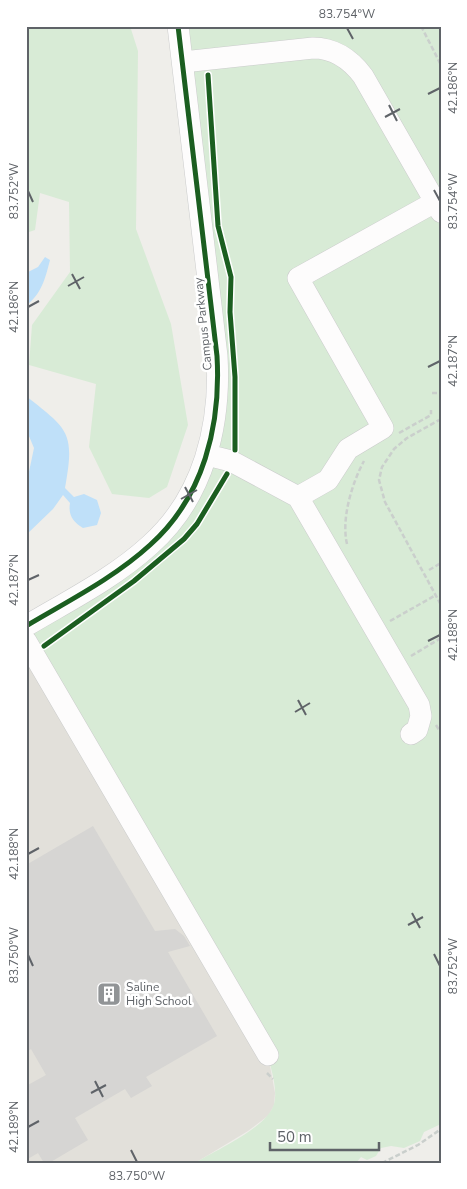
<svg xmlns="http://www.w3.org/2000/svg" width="467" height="1189" font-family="'Nunito Sans',sans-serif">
	<rect width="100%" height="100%" fill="#efeeea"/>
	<path fill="#e2e0da" d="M26,641L268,1055L275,1093L274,1105L269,1115L248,1131L195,1163H26Z"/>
	<path fill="#d8ebd6" d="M26,26H130L138,51L136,229L171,324L188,425L167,487L149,498L112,494L89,447L96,384L29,365L32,325L70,272L69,202L40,193L35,230L26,233Z
		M178,26H441V1124L424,1132L420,1141L404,1148L391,1146L381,1148L376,1156L367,1160L361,1157L356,1163H195C216,1150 267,1128 274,1104C278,1089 271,1070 268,1055L26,626L156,540L215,418Z"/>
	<path fill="#bfe0f9" d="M45,257L50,260C45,279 42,293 26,306V273L38,267Z
		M26,396C69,430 75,432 65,488L74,497L84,494L97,500L101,513L97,525L83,528C73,522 68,515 70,503L63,495L53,509L26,535V486L34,448L26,429Z"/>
	<path fill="#d6d5d3" d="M93,826L155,931L175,929L184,936L190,946L168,952L217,1036L146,1077L152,1086L131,1098L125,1089L75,1118L88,1140L49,1163H44L38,1153L26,1160V1086L46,1075L31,1049L26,1052V865Z"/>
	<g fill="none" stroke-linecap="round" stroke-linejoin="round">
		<g stroke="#cbcccc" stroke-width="22">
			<path id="minor" d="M183,62L313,48C334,48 351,60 363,76L441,212
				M207,455L231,461L298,497
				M26,626C68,601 114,578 150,545C204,497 221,425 217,356L178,26
				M26,641L268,1055
				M411,734L417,730L421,716L419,705L298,497L328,480L348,449L383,428L298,278L435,202"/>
		</g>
		<path stroke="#cacfcc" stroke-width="2.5" stroke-dasharray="5 2.5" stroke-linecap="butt" d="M421,26L441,65
			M432,393H441
			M441,419L407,438L394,449L382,467L379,480L385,502L441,605
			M399,433L431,415V410
			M347,544C341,519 352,483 364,461
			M429,570L441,563
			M390,621L436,595
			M411,656L441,638
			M436,725L441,733
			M267,1073L273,1079
			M382,1163L418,1145L441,1129"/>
		<use href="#minor" stroke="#fdfcfc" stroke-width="21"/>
		<g stroke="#fff" stroke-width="8">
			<path id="cycleway" d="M208,75L218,226L231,277L230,312L235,377V450
				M26,626C68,601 114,578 150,545C204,497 221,425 217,356L178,26
				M44,646L134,581L184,539L197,524L227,474"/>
		</g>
		<use href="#cycleway" stroke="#1b5e20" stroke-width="5"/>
	</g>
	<path fill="none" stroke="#5f6368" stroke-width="2" d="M347,28L353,39M428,94L440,88M389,105L397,121M385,117L400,109M434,190L440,201M28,191L33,202M72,274L80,289M68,286L84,277M28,307L39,301M428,367L440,361M185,487L193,502M181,499L197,490M28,580L39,575M428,641L440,635M298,700L306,715M295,712L310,703M28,854L39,848M412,913L420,928M408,925L423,917M434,954L440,966M28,955L33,966M95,1081L103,1097M91,1093L106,1085M28,1127L39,1121M131,1150L137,1162"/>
	<defs>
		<g id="building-square" transform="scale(1.25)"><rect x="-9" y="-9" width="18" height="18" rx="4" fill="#919496" stroke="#fff"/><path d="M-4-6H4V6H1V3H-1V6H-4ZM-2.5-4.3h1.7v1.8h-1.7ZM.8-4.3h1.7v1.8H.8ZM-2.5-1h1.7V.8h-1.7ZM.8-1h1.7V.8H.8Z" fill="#fff"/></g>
	</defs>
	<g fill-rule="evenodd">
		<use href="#building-square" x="109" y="994"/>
	</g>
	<g text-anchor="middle" stroke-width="5" stroke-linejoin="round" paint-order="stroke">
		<g font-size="12" fill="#5f6368" stroke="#fff">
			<text transform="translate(203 324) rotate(-96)" y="4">Campus Parkway</text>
		</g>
		<g font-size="12" fill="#5f6368" stroke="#fff" text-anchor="start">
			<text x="126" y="991">Saline<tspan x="126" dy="14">High School</tspan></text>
		</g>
	</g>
	<rect width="467" height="1189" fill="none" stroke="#ffffff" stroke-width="55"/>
	<path d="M270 1142v8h109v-8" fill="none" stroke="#5f6368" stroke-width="2.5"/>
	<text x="277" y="1142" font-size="15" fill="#5f6368" stroke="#ffffff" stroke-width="4" paint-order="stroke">50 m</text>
	<rect x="28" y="28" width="412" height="1134" fill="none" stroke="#5f6368" stroke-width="2"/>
	<g font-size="12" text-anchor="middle" fill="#5f6368">
		<text x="347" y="18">83.754°W</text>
		<text transform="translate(453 88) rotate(-90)" y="4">42.186°N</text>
		<text transform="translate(14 191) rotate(-90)" y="4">83.752°W</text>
		<text transform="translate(453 201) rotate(-90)" y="4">83.754°W</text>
		<text transform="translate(14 307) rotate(-90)" y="4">42.186°N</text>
		<text transform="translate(453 361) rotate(-90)" y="4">42.187°N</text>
		<text transform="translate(14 580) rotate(-90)" y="4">42.187°N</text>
		<text transform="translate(453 635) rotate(-90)" y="4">42.188°N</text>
		<text transform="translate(14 854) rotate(-90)" y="4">42.188°N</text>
		<text transform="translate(14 955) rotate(-90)" y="4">83.750°W</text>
		<text transform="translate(453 966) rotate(-90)" y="4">83.752°W</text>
		<text transform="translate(14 1127) rotate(-90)" y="4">42.189°N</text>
		<text x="137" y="1180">83.750°W</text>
	</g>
</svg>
